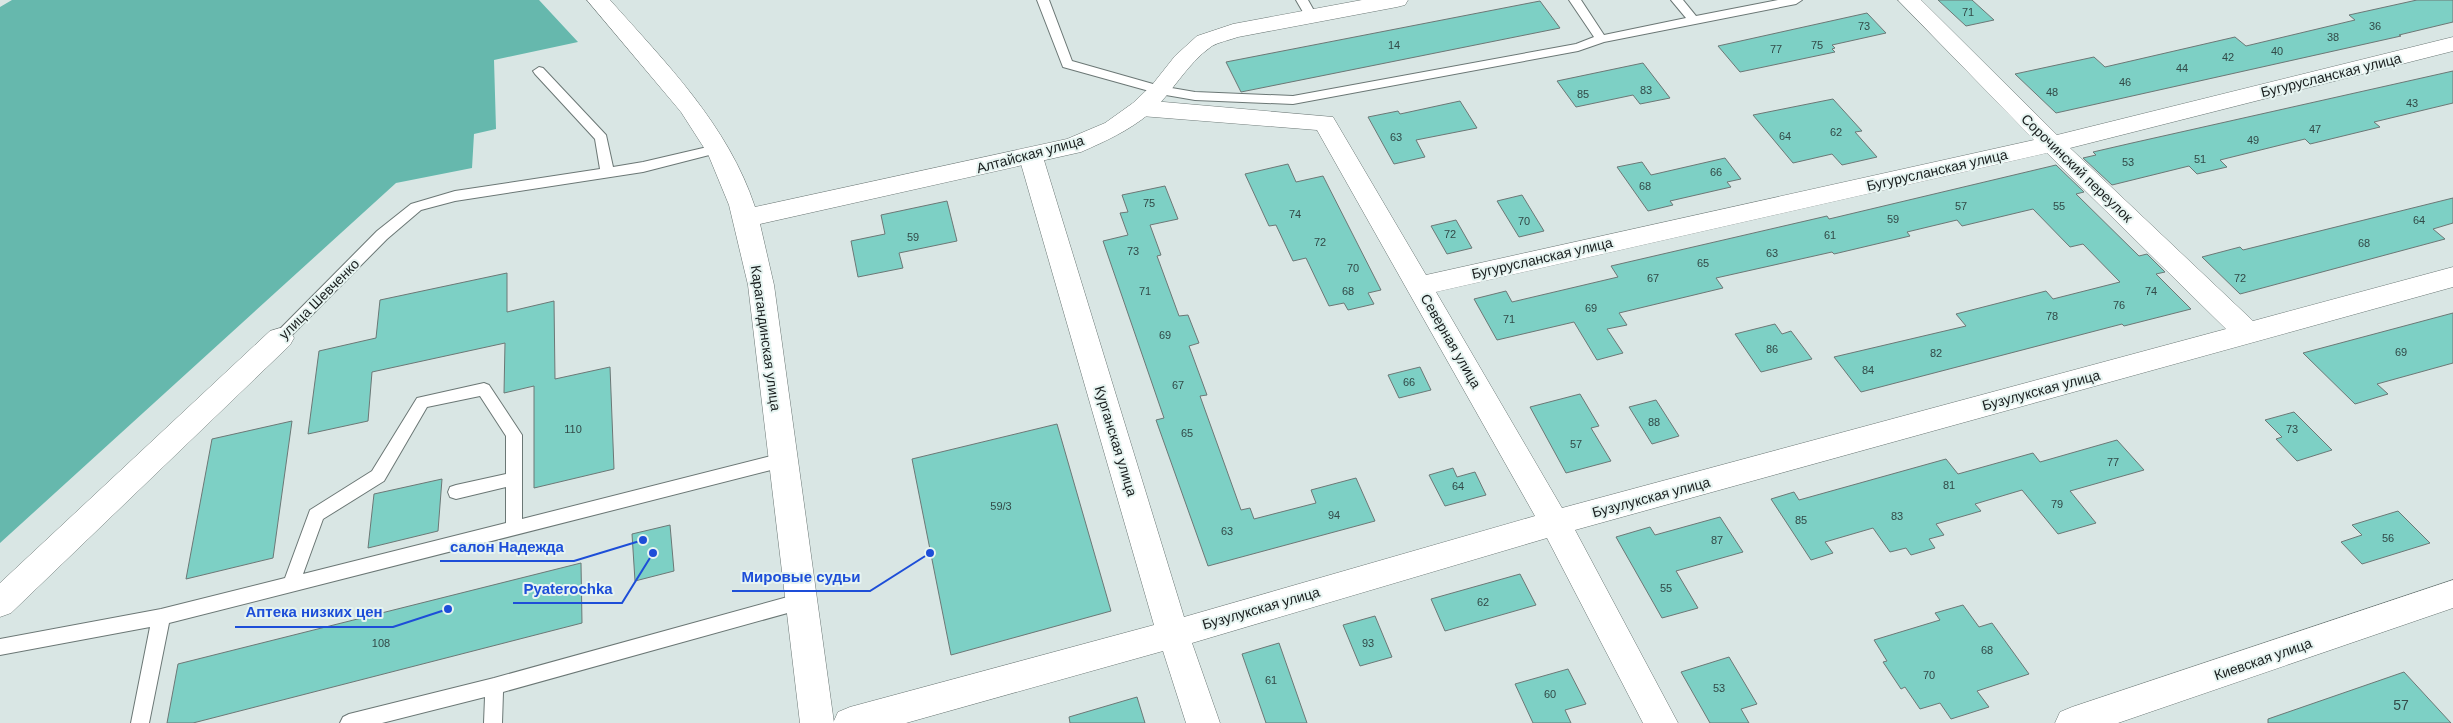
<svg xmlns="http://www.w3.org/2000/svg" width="2453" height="723" viewBox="0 0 2453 723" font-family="Arial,sans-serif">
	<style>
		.forest { fill: #66b8ad }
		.building { fill: #7dd0c5; stroke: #6c7876 }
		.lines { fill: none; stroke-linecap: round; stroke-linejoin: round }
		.lane-casing { stroke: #6b7775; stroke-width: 2 }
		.street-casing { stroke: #6b7775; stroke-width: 1 }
		.secondary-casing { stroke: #6b7775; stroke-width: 1 }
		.lane { fill: #fff; fill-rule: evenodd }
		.street { fill: #fff; fill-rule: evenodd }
		.secondary { fill: #fff; fill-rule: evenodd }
		.labels { text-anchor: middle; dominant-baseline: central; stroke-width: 4; stroke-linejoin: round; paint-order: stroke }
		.number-label { font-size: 11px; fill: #324a48 }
		.street-label { font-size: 14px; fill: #191e1e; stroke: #e6f4f1 }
		.near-number-label { font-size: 14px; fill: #324a48 }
		.leader { fill: none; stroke: #1d4ed8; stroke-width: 2 }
		.callout-dot { fill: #1d4ed8; stroke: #e6f4f1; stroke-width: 2 }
		.callout-label { font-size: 15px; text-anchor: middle; font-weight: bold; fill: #1d4ed8; stroke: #e6f4f1; stroke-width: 4; stroke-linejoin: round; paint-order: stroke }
	</style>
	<rect width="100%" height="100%" fill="#d9e6e4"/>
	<path class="forest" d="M12 0H539L578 42 494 60 496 129 474 134 472 168 396 183 0 543V7Z"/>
	<path class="building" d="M1938 0H1972L1994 20 1966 26Z
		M2417 0H2453V22L2399 35 2401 36 2056 113 2015 74 2094 57 2105 67 2235 37 2246 46 2355 20 2349 15Z
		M1540 1 1560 28 1241 92 1226 62Z
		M1867 13 1886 33 1832 45 1835 48 1832 49 1835 52 1740 72 1718 46Z
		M1643 63 1670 98 1640 104 1633 95 1576 107 1557 81Z
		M2453 71V103L2374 122 2380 127 2310 144 2305 139 2220 160 2227 167 2197 174 2189 166 2112 185 2083 158 2096 155 2093 152 2132 143Z
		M1833 99 1862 131 1855 132 1877 157 1842 165 1832 154 1793 163 1753 115Z
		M1460 101 1477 128 1416 140 1425 157 1394 164 1368 117 1398 111 1400 114Z
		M1725 158 1741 179 1727 182 1731 187 1670 201 1673 205 1648 211 1617 167 1642 162 1651 175Z
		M1288 164 1296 182 1323 176 1381 290 1368 293 1374 304 1348 310 1344 303 1329 306 1306 258 1293 261 1276 225 1269 226 1245 174Z
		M2056 165 2084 192 2076 194 2139 256 2147 254 2165 272 2156 274 2191 309 2124 326 2122 324 1861 392 1834 357 1966 326 1956 314 2046 291 2053 299 2120 282 2083 244 2070 247 2033 209 1962 226 1957 220 1907 232 1910 236 1834 254 1832 252 1716 278 1723 288 1619 313 1627 325 1607 329 1623 353 1597 360 1574 322 1497 340 1474 299 1506 291 1512 302 1618 277 1611 266 1827 216 1829 219Z
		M1165 186 1178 219 1150 225 1161 255 1157 256 1179 316 1188 315 1199 343 1189 346 1207 395 1200 396 1241 510 1250 508 1254 519 1316 503 1311 490 1356 478 1375 521 1208 566 1156 420 1164 418 1103 241 1128 235 1120 213 1128 212 1122 195Z
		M1522 195 1544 231 1519 237 1497 201Z
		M2453 198V223L2433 229 2445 239 2240 294 2202 257 2240 247 2243 250Z
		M947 201 957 241 899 253 903 268 858 277 851 241 885 234 881 215Z
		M1456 220 1472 248 1447 254 1431 226Z
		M507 273V312L554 301 555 379 610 367 614 469 534 488V386L504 393 505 343 372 372 368 421 308 434 319 351 376 338 380 300Z
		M2453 313V363L2377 384 2388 394 2355 404 2303 353Z
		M1775 324 1782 334 1791 331 1812 359 1761 372 1735 334Z
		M1420 367 1431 390 1399 398 1388 375Z
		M1580 394 1599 426 1591 428 1611 461 1566 473 1530 407Z
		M1656 400 1679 436 1652 444 1629 407Z
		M2294 412 2332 450 2297 461 2276 439 2282 437 2265 420Z
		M292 421 273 558 186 579 212 439Z
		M1057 424 1111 611 951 655 912 459Z
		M2117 440 2144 470 2070 491 2096 523 2058 534 2022 490 1975 504 1981 511 1936 524 1944 535 1929 539 1935 548 1911 555 1906 548 1890 552 1873 528 1825 542 1833 553 1811 560 1771 499 1794 492 1799 500 1946 459 1958 474 2033 453 2040 462Z
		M1453 468 1457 477 1475 472 1486 495 1445 506 1429 475Z
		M442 479 438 531 368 548 374 494Z
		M2398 511 2430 543 2362 564 2341 542 2362 535 2352 525Z
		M1720 517 1743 552 1676 571 1698 608 1662 618 1616 537 1650 527 1655 535Z
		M670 525 674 571 635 581 632 534Z
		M581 563 582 623 193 723H167L178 664Z
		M1520 574 1536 605 1445 631 1431 599Z
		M1963 605 1979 627 1992 623 2029 674 1977 691 1989 707 1951 719 1940 703 1920 709 1905 687 1901 689 1883 662 1887 661 1874 640 1940 620 1935 613Z
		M1375 616 1392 657 1360 666 1343 625Z
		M1279 643 1307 723H1266L1242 654Z
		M1729 657 1757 704 1741 709 1749 723H1710L1681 672Z
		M1568 669 1586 704 1565 710 1571 723H1533L1515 684Z
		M2404 672 2451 723H2268V719Z
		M1137 697 1145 723H1070L1069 717Z"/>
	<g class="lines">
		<defs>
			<path id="lane" d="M1037 0H1049L1072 61 1160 86 1195 92 1293 96 1576 44 1594 37 1569 0H1581L1604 35 1686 18 1671 0H1683L1696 16 1778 0H1802L1796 4 1604 42 1578 51 1293 104 1195 100 1160 94 1063 67Z
				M1296 0H1308L1317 16 1315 19H1307Z
				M539 67 543 68 606 135 613 167 643 162 716 145 723 149 721 152 643 172 455 201 421 210 387 239 285 342H275L273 338 275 334 377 231 411 204 455 191 600 169 595 139 535 74 533 71Z
				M484 383 489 385 522 435V519L783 453 789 455 791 460 789 465 783 467 169 623 149 723H131L150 627 0 655V639L161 609 285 578 310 510 372 471 417 398ZM480 396 506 436V474L456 485 450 487 448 492 450 497 456 499 506 487V523L303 574 323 519 384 481 427 407Z
				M802 593 808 596 811 601 808 606 802 609 503 692 502 723H484L485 697 382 723H340L343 717 349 714 494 678Z"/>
			<path id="street" d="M1898 0H1921L2057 135 2453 37V51L2070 148 2253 321 2453 267V287L1575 530 1678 723H1643L1547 538 1192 643 1220 723H1186L1163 651 906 723H833L838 712 850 707 1154 625 1019 157 1022 151 1031 149 1040 151 1043 157 1184 617 1535 516 1317 130 1141 116 1133 113 1129 108 1133 103 1141 100 1333 117 1426 275 2034 140ZM2047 153 2226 329 1562 508 1436 292Z
				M280 328 290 331 294 338 290 345 11 613 0 617V583L270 331Z
				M2453 580V608L2118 723H2055L2060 712 2072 707Z"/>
			<path id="secondary" d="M587 0H610C666 63 728 125 755 207L1067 139 1105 123 1133 103 1152 85 1175 56 1197 36 1233 24 1362 0H1408L1405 5 1397 7 1238 37C1230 40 1219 42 1212 46 1186 64 1172 94 1149 114 1128 131 1106 141 1081 152L760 224 774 285 834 723H800L748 285 729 205 708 154 681 112Z"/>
		</defs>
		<use href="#lane" class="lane-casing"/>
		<use href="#street" class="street-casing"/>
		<use href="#secondary" class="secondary-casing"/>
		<use href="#lane" class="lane"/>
		<use href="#street" class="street"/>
		<use href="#secondary" class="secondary"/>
	</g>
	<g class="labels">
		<g class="number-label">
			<text x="1968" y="12">71</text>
			<text x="1864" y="26">73</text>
			<text x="2375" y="26">36</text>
			<text x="2333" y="37">38</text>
			<text x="1394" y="45">14</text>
			<text x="1817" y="45">75</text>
			<text x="1776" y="49">77</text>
			<text x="2277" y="51">40</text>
			<text x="2228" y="57">42</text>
			<text x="2182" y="68">44</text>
			<text x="2125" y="82">46</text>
			<text x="1646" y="90">83</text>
			<text x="2052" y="92">48</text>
			<text x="1583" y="94">85</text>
			<text x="2412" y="103">43</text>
			<text x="2315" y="129">47</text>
			<text x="1836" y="132">62</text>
			<text x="1785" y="136">64</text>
			<text x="1396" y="137">63</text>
			<text x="2253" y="140">49</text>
			<text x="2200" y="159">51</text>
			<text x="2128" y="162">53</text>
			<text x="1716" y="172">66</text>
			<text x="1645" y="186">68</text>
			<text x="1149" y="203">75</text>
			<text x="1961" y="206">57</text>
			<text x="2059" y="206">55</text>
			<text x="1295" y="214">74</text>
			<text x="1893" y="219">59</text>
			<text x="2419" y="220">64</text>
			<text x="1524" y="221">70</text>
			<text x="1450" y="234">72</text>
			<text x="1830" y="235">61</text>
			<text x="913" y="237">59</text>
			<text x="1320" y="242">72</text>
			<text x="2364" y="243">68</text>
			<text x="1133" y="251">73</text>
			<text x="1772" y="253">63</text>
			<text x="1703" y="263">65</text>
			<text x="1353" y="268">70</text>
			<text x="1653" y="278">67</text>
			<text x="2240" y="278">72</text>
			<text x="1145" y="291">71</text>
			<text x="1348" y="291">68</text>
			<text x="2151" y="291">74</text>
			<text x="2119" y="305">76</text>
			<text x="1591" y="308">69</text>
			<text x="2052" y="316">78</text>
			<text x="1509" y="319">71</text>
			<text x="1165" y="335">69</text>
			<text x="1772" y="349">86</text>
			<text x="2401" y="352">69</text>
			<text x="1936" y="353">82</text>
			<text x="1868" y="370">84</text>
			<text x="1409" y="382">66</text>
			<text x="1178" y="385">67</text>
			<text x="1654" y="422">88</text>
			<text x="573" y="429">110</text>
			<text x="2292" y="429">73</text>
			<text x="1187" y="433">65</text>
			<text x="1576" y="444">57</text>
			<text x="2113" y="462">77</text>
			<text x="1949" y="485">81</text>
			<text x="1458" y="486">64</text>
			<text x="2057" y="504">79</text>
			<text x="1001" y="506">59/3</text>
			<text x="1334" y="515">94</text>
			<text x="1897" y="516">83</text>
			<text x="1801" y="520">85</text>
			<text x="1227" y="531">63</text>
			<text x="2388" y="538">56</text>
			<text x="1717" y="540">87</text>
			<text x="1666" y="588">55</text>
			<text x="1483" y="602">62</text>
			<text x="381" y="643">108</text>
			<text x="1368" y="643">93</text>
			<text x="1987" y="650">68</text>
			<text x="1929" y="675">70</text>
			<text x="1271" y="680">61</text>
			<text x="1719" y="688">53</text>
			<text x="1550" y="694">60</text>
		</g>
		<g class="street-label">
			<text transform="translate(2331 75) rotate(-14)">Бугурусланская улица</text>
			<text transform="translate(1030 154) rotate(-15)">Алтайская улица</text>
			<text transform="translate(2077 168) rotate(44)">Сорочинский переулок</text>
			<text transform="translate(1937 170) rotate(-13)">Бугурусланская улица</text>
			<text transform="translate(1542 258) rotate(-13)">Бугурусланская улица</text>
			<text transform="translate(319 299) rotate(-45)">улица Шевченко</text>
			<text transform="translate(766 338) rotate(82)">Карагандинская улица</text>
			<text transform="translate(1451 341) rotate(60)">Северная улица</text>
			<text transform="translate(2041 390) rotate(-15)">Бузулукская улица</text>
			<text transform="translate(1116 441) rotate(73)">Курганская улица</text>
			<text transform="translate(1651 497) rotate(-15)">Бузулукская улица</text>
			<text transform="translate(1261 608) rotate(-16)">Бузулукская улица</text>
			<text transform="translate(2263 659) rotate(-19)">Киевская улица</text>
		</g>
		<g class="near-number-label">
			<text x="2401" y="705">57</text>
		</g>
	</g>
	<path class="leader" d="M643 540L574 561H440M930 553L870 591H732M653 553L622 603H513M448 609L393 627H235"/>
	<g class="callout-dot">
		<circle cx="643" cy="540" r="5"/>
		<circle cx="930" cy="553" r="5"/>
		<circle cx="653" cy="553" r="5"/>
		<circle cx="448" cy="609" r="5"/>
	</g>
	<g class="callout-label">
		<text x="507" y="552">салон Надежда</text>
		<text x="801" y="582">Мировые судьи</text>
		<text x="568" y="594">Pyaterochka</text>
		<text x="314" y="617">Аптека низких цен</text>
	</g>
</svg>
